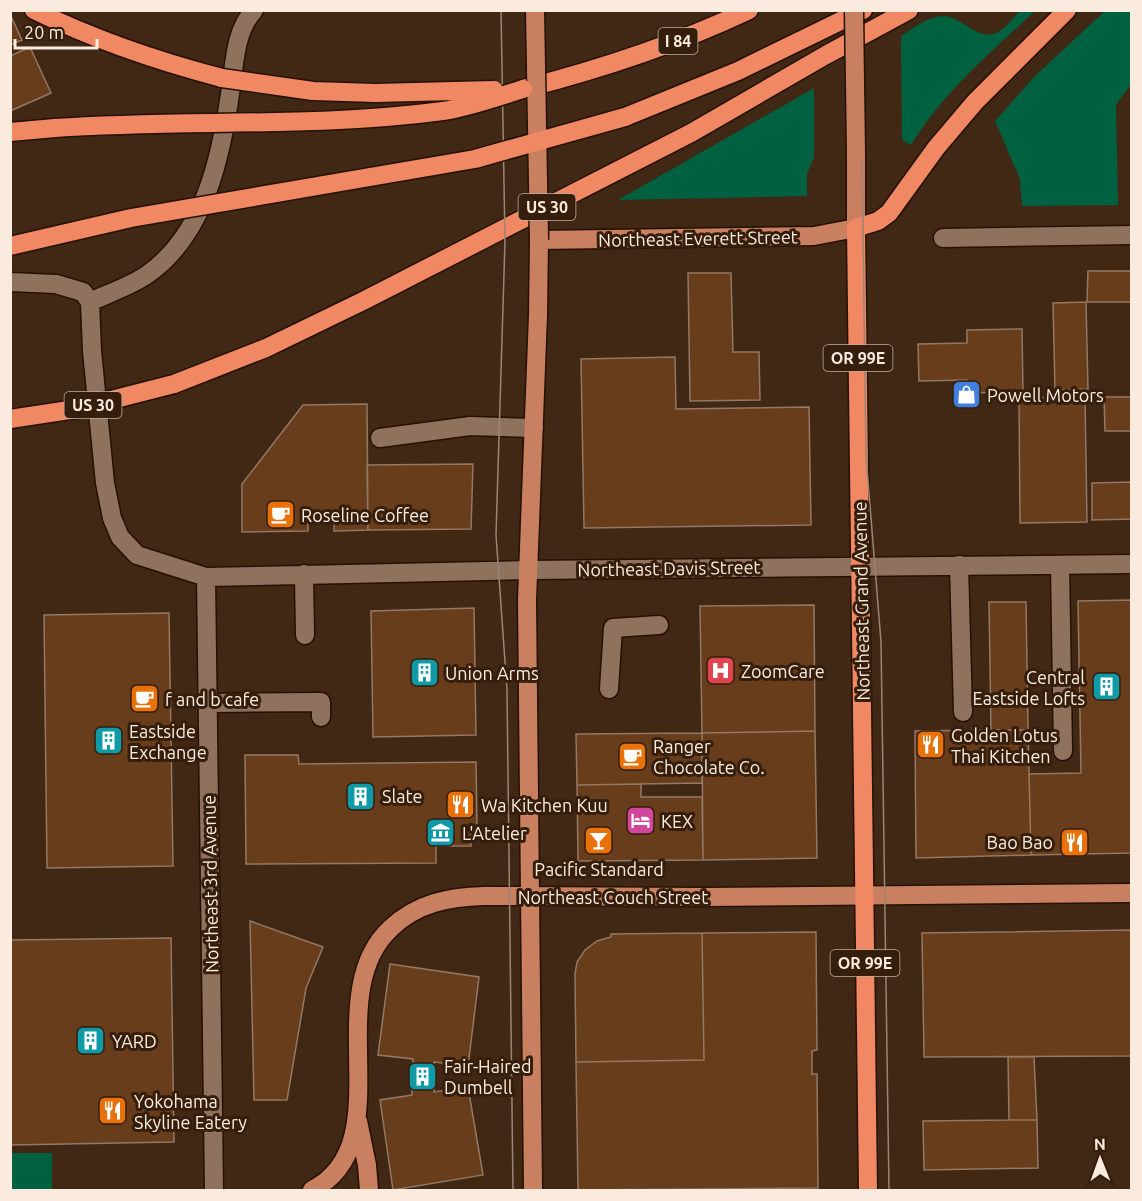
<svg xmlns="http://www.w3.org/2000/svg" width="1142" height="1201" viewBox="0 0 1142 1201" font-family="Ubuntu,sans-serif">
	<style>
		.green { fill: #006141 }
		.building { fill: #673d1b; stroke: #947863; stroke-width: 1.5 }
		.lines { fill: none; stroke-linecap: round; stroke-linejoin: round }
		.minor-casing { stroke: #261001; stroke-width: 21 }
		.major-casing { stroke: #261001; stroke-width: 21 }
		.highway-casing { stroke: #261001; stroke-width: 21 }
		.minor { stroke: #8e725e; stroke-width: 18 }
		.major { stroke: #c98061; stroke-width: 18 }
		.highway { stroke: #f08963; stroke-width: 18 }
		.tram { stroke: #998576; stroke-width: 1.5 }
		.major-bridge-casing { stroke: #261001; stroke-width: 21; stroke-linecap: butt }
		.highway-bridge-casing { stroke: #261001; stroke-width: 21; stroke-linecap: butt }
		.major-bridge { stroke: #c98061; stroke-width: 18 }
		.highway-bridge { stroke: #f08963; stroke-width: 18 }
		.labels { text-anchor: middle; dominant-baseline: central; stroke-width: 6; stroke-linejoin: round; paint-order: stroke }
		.shield { fill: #351e0b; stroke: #c0ae9f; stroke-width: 1.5 }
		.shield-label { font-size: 16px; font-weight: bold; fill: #fbebdf }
		.street-label { font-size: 18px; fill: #fbebdf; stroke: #351e0b }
		.poi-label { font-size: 18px; fill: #fbebdf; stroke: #351e0b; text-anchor: start }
	</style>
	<rect width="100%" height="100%" fill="#402815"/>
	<path class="green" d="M1021 10 1035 11C991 52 942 93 911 145L902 140 901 36C914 28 928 16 944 16 962 17 978 41 996 33 1005 29 1014 17 1021 10Z
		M1106 10 1131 11V84L1116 105 1118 205 1022 206 1020 179 995 121 1035 76Z
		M814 88V157L807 174V196L618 200Z
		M11 1153H52V1190H11Z"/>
	<path class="building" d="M10 14 22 40 10 45Z
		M30 47 51 93 10 111V56Z
		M1088 271H1132V302H1087Z
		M688 273H731L733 352H759L760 400 690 401Z
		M1086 302 1088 389 1055 390 1053 303Z
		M1022 329 1023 392 967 393V380L919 381 918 344 967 343V330Z
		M675 357 676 409 809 407 811 525 584 528 581 359Z
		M1085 397 1087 522 1020 523 1019 398Z
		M1104 397H1132V431H1105Z
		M367 404 368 530 334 531V514L308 515V531L242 532V484L303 405Z
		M473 464 471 529 368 530 367 465Z
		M1132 482V519L1092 520V483Z
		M1132 600V853L1031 855 1029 774 1081 773 1078 601Z
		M989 602H1026L1028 730H991Z
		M814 605 815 731 702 733 700 606Z
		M474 608 476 735 373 737 371 611Z
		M169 613 173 866 47 868 44 615Z
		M991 730H1028L1031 855 916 858 915 731Z
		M815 731 817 858 703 860 702 733Z
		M702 733V783L577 785 576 734Z
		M245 755H298L299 764 476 762 477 828 471 829V846H436V863L246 864Z
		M641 784V797H702L703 860 578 861 577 785Z
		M250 921 323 947 306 988 287 1100H254Z
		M1132 930V1056L924 1057 922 933Z
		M816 932 817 1050 812 1051V1074H817L818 1188 578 1190 576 1062 704 1060 702 933Z
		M702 933 704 1060 576 1062 575 974 577 962 585 950 597 941 611 937V934Z
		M171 938 174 1142 10 1145V940Z
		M390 964 479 977 468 1066 434 1062V1092L468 1087 483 1175 393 1190 380 1100 412 1095 413 1059 378 1055Z
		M1008 1057H1034L1037 1120H1009Z
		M1009 1120H1037L1038 1168 924 1170 923 1121Z"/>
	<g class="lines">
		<defs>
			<path id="minor" d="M943 238 1132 235
				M10 282 56 284 83 292 90 302 92 351 105 483 112 518 120 537 137 555 206 577 528 570 1132 564
				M90 302C109 293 131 286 148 274 206 233 222 153 231 87 235 60 235 32 254 10
				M380 438 470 426 534 428
				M959 565 963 712
				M1060 565 1063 751
				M304 574 305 635
				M206 577 214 1190
				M609 689 613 628 659 625
				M208 703 321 702V717"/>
			<path id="major" d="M358 1121 367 1165 369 1190
				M312 1190C403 1144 318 995 391 928 417 903 449 897 484 896L705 897 1132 893
				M533 1190 527 600 538 315 539 240 814 236 856 228V154"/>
			<path id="highway" d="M34 10C95 40 157 61 222 78
				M523 89C601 69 675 45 749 10
				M625 117 738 71 863 10
				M10 132 55 128
				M174 384 266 348 363 301 691 133 826 55 909 10
				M868 1190 856 228 878 221 889 213 936 148 975 102 1067 10"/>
		</defs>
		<use href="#minor" class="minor-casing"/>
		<use href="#major" class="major-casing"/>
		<use href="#highway" class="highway-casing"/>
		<use href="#minor" class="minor"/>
		<use href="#major" class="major"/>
		<use href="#highway" class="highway"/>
		<path class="tram" d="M501 10 505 241 496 535 507 690 513 1190
			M860 10 866 456 881 642 889 1190"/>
		<defs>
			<path id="major-bridge" d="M535 10 539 240
				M854 10 856 154"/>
			<path id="highway-bridge" d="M222 78 313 91 375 93 494 90
				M55 128C184 119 315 128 443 111 470 107 497 97 523 89
				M10 246 131 218 475 159 625 117
				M10 419 76 409 174 384"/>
		</defs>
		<use href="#major-bridge" class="major-bridge-casing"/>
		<use href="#highway-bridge" class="highway-bridge-casing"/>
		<use href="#major-bridge" class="major-bridge"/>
		<use href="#highway-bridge" class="highway-bridge"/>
	</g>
	<defs>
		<symbol id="shop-square" viewBox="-11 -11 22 22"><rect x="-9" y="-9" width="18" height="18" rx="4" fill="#3f7fe0" stroke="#351e0b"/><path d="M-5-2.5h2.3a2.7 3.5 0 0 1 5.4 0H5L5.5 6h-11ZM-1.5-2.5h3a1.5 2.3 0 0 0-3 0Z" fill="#fff"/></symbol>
		<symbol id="cafe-square" viewBox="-11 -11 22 22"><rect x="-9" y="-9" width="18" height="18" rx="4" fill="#e8710a" stroke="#351e0b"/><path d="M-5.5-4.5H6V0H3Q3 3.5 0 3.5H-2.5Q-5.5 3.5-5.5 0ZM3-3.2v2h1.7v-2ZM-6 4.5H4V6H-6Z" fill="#fff"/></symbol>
		<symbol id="hospital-square" viewBox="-11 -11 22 22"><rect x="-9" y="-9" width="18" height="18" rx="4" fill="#e0444e" stroke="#351e0b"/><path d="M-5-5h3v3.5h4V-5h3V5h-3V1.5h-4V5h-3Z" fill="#fff"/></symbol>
		<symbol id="building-square" viewBox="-11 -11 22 22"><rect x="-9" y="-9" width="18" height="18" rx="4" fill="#0f9aa8" stroke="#351e0b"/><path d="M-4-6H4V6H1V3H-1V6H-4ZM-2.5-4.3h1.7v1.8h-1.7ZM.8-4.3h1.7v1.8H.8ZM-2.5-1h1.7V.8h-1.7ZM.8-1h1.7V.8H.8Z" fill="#fff"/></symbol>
		<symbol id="restaurant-square" viewBox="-11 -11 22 22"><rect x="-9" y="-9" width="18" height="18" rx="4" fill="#e8710a" stroke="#351e0b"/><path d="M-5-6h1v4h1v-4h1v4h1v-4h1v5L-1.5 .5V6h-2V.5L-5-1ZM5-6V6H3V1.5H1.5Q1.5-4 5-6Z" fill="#fff"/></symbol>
		<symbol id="hotel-square" viewBox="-11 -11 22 22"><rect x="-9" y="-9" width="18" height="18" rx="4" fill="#d1479c" stroke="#351e0b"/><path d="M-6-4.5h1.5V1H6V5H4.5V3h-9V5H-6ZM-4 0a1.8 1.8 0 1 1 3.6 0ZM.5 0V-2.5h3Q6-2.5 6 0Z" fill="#fff"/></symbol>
		<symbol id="museum-square" viewBox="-11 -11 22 22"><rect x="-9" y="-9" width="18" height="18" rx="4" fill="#0f9aa8" stroke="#351e0b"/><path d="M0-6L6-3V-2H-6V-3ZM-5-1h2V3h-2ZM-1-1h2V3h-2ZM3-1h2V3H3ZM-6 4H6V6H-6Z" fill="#fff"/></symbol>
		<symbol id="bar-square" viewBox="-11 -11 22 22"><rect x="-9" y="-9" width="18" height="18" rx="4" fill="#e8710a" stroke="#351e0b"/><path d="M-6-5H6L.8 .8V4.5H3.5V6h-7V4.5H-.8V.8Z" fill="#fff"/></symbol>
	</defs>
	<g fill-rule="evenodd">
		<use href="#shop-square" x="950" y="378" width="33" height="33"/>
		<use href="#cafe-square" x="264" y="498" width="33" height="33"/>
		<use href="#hospital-square" x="704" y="654" width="33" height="33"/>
		<use href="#building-square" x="408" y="656" width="33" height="33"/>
		<use href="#building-square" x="1090" y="670" width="33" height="33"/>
		<use href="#cafe-square" x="128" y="682" width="33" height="33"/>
		<use href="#building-square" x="92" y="724" width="33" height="33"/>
		<use href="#restaurant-square" x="914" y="728" width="33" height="33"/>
		<use href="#cafe-square" x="616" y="740" width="33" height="33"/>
		<use href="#building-square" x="344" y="780" width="33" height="33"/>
		<use href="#restaurant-square" x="444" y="788" width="33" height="33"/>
		<use href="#hotel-square" x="624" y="804" width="33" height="33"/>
		<use href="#museum-square" x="424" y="816" width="33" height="33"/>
		<use href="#bar-square" x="582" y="824" width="33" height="33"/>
		<use href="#restaurant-square" x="1058" y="826" width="33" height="33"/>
		<use href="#building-square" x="74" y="1024" width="33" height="33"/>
		<use href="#building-square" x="406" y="1060" width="33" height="33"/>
		<use href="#restaurant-square" x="96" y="1094" width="33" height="33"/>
	</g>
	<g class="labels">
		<g class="shield">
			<rect x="658.5" y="28" width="39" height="26" rx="4.5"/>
			<rect x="518.5" y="194" width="57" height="26" rx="4.5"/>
			<rect x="823.5" y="345" width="69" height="26" rx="4.5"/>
			<rect x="64.5" y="392" width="57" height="26" rx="4.5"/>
			<rect x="830.5" y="950" width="69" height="26" rx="4.5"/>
		</g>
		<g class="shield-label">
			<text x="678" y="41">I 84</text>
			<text x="547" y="207">US 30</text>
			<text x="858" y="358">OR 99E</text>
			<text x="93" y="405">US 30</text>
			<text x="865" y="963">OR 99E</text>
		</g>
		<g class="street-label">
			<text transform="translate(698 238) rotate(-1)">Northeast Everett Street</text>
			<text transform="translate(669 568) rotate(-1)">Northeast Davis Street</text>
			<text transform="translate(861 601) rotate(-91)">Northeast Grand Avenue</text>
			<text transform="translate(210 884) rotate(-91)">Northeast 3rd Avenue</text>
			<text x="613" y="897">Northeast Couch Street</text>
		</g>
		<g class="poi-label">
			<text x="987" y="395">Powell Motors</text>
			<text x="301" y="515">Roseline Coffee</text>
			<text x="741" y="671">ZoomCare</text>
			<text x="445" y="673">Union Arms</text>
			<text x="1085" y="677" text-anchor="end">Central<tspan x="1085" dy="21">Eastside Lofts</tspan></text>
			<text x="165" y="699">f and b cafe</text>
			<text x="129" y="731">Eastside<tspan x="129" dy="21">Exchange</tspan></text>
			<text x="951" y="735">Golden Lotus<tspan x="951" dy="21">Thai Kitchen</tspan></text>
			<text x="653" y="746">Ranger<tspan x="653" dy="21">Chocolate Co.</tspan></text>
			<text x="382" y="796">Slate</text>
			<text x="481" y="805">Wa Kitchen Kuu</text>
			<text x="661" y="821">KEX</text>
			<text x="462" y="833">L'Atelier</text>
			<text x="1053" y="842" text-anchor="end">Bao Bao</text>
			<text x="599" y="869" text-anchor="middle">Pacific Standard</text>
			<text x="112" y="1041">YARD</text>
			<text x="444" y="1066">Fair-Haired<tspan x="444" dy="21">Dumbell</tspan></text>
			<text x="134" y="1101">Yokohama<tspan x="134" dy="21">Skyline Eatery</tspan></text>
		</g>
	</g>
	<rect width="1142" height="1201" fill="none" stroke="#fbebdf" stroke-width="24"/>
	<g transform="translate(1100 1159) rotate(359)" stroke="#351e0b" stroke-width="4.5" paint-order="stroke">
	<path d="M0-4.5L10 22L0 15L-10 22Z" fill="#fbebdf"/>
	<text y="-9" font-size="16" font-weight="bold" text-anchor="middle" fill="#fbebdf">N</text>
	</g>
	<path d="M15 39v9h82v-9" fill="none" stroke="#fbebdf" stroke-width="3"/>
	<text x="24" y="39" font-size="18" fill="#fbebdf" stroke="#351e0b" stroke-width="4.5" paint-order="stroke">20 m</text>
</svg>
